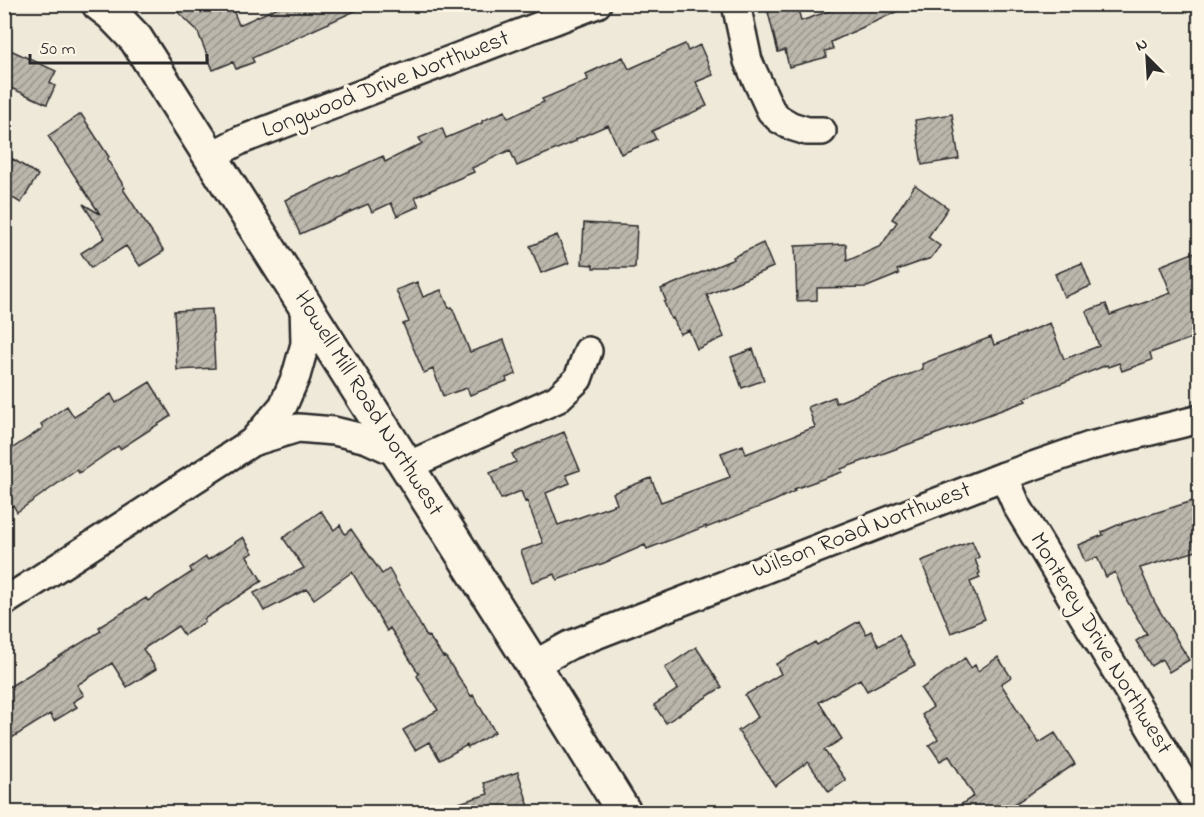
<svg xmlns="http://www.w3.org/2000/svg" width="1204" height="817" viewBox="0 0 1204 817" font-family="'Indie Flower',sans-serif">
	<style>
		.building { fill: url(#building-hatch); stroke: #2b2b2b; stroke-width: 1.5 }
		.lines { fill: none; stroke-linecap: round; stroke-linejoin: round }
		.minor-casing { stroke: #2b2b2b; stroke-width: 32 }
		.secondary-casing { stroke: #2b2b2b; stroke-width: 38 }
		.minor { stroke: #fcf5e5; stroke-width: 27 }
		.secondary { stroke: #fcf5e5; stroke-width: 33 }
		.labels { text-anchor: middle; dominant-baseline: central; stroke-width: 6; stroke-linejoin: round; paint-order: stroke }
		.street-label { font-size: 24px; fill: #2b2b2b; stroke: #fcf5e5 }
	</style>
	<defs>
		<pattern id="building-hatch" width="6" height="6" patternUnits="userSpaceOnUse" patternTransform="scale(1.5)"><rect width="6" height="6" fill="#bcb7ac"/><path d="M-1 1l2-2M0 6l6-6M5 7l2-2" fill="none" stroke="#99958c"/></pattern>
	</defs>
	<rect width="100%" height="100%" fill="#efe9da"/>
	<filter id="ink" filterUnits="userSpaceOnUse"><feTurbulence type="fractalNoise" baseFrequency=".0167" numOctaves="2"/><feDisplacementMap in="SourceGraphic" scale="12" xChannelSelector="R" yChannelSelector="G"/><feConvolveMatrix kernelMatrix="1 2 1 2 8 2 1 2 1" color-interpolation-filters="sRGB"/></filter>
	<g filter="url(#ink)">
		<path class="building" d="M169 4H208L216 12 231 5 239 25 285 4H370L252 58 254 62 236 69 233 62 213 70 197 30Z
			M766 4H797L801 21 849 4H913L831 42 833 49 825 51 827 57 789 67 785 50 778 52Z
			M685 44 688 51 700 45 713 75 696 82 707 106 652 131 656 139 621 154 608 125 576 139V141L517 166 510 150 472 168 474 172 415 197 419 206 397 216 391 203 372 212 368 204 300 234 285 200 383 156 385 162 419 145 422 143 419 138 442 128 446 138 482 123V121L505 111 508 118 544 102 542 99 588 80 586 74 623 57 629 69Z
			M4 47 56 71 50 83 55 86 47 104 4 85Z
			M81 114 109 157 107 159 125 188 123 189 164 251 140 266 126 246 91 268 81 253 105 238 83 204 100 214 48 136Z
			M952 114 959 159 922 165 915 120Z
			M13 159 38 175 21 203 4 193V172Z
			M915 185 948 208 928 237 940 246 931 258 897 270 899 274 867 287 817 288V300L797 301 795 246 846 244 847 261 881 246 897 222 892 219Z
			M584 223 637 226 635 268H593V265L582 264Z
			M557 235 569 263 541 273 530 246Z
			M763 243 773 267 707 295 724 337 697 349 689 330 680 334 673 318 671 319 664 302 666 301 661 289 734 259 733 257Z
			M1200 250V335L1150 353 1152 360 1122 371 1119 363 1108 367 1107 365 1024 398 1026 401 841 469 842 472 794 489 795 491 774 501 706 528V526L647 549 645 545 604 563 557 580 555 574 532 582 521 551 543 543 527 501 525 502 521 491 501 499 490 473 516 462 512 454 564 432 580 470 566 475 570 483 546 493 558 525 617 504 613 493 651 478 661 502 730 477 721 453 743 445 746 454 815 427 808 407 834 397 836 403 923 369 922 364 991 337 994 345 1050 323 1064 359 1099 346 1086 311 1106 304 1110 315 1171 293 1160 266Z
			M1082 263 1091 286 1064 297 1055 274Z
			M417 282 423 297 441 290 449 308 452 307 470 352 504 340 516 374 506 378 507 381 470 395 467 388 443 396 433 369 424 373 403 324 409 322 396 290Z
			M212 309 215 368 177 370 174 311Z
			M753 349 764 380 742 388 731 357Z
			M150 382 171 416 120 449 118 446 79 473 77 470 17 512 13 505 4 510V454L43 428 41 424 67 406 74 417 111 394 116 403Z
			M1196 500 1200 511V550L1140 568 1155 603 1189 660 1169 672 1162 659 1151 666 1136 641 1147 634 1127 601 1115 572 1106 577 1097 557 1085 562 1078 545 1103 535 1102 532 1120 524Z
			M321 511 334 530 340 525 345 534 351 529 382 574 389 569 427 637 429 636 443 657 445 656 471 696 473 695 495 732 468 748 467 745 440 760 429 742 415 750 403 730 438 710 417 676 419 674 390 628 387 631 352 572 314 599 307 589 264 611 254 593 304 568 283 538Z
			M243 537 253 553 247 556 262 581 204 619 205 622 184 635 178 626 143 649 156 669 127 687 112 663 77 685 84 695 73 702 77 707 54 721 50 714 4 743V690L101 631 99 627 146 598 148 601 192 572 190 568 206 557 208 560Z
			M972 541 979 557 975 559 980 573 978 574 980 578 970 582 985 619 951 633 921 561Z
			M859 621 866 634 871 631 879 646 899 635 915 665 867 691 860 679 819 702 842 739 824 750 846 780 829 792 808 762 775 786 738 731 758 717 745 695 781 674 776 664 815 642 817 645Z
			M696 647 722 687 666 723 654 705 678 689 665 668Z
			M998 657 1011 677 1001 684 1039 743 1055 733 1075 764 1001 813H948L974 796 949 756 940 761 929 745 938 739 922 715 933 707 921 689 965 658 971 668 975 665 978 671Z
			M518 772 531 813H444L443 808 488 794 484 783Z"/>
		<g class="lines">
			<defs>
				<path id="minor" d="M736 4 748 61 771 111 779 119 791 126 807 131H822
					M211 156 241 140 597 4
					M252 442 298 428 334 431 367 439 400 454
					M407 466 557 399 578 379 588 351
					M1004 476 1017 506 1200 810
					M4 602 252 442 283 406 296 376 305 344 304 303
					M533 665 570 645 1004 476 1090 446 1200 419"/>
				<path id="secondary" d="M99 4 112 14 136 39 533 665 624 812"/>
			</defs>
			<use href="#minor" class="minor-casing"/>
			<use href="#secondary" class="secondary-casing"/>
			<use href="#minor" class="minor"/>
			<use href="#secondary" class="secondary"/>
		</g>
	</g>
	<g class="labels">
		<g class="street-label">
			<text transform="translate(386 85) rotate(-21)">Longwood Drive Northwest</text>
			<text transform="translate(368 404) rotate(58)">Howell Mill Road Northwest</text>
			<text transform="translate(862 531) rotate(-21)">Wilson Road Northwest</text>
			<text transform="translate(1100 644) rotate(59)">Monterey Drive Northwest</text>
		</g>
	</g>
	<rect width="1204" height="817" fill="none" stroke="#fcf5e5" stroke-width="24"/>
	<rect x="12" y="12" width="1180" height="793" fill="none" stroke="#2b2b2b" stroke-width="2" filter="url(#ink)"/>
	<g transform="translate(1147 57) rotate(336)" stroke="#fcf5e5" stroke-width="4.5" paint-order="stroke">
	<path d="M0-4.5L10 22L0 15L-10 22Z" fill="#2b2b2b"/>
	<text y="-9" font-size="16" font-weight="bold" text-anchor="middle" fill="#2b2b2b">N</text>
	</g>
	<path d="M30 54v9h177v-9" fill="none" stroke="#2b2b2b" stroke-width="3"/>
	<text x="39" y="54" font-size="18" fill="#2b2b2b" stroke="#fcf5e5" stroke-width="4.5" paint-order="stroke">50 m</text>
</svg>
